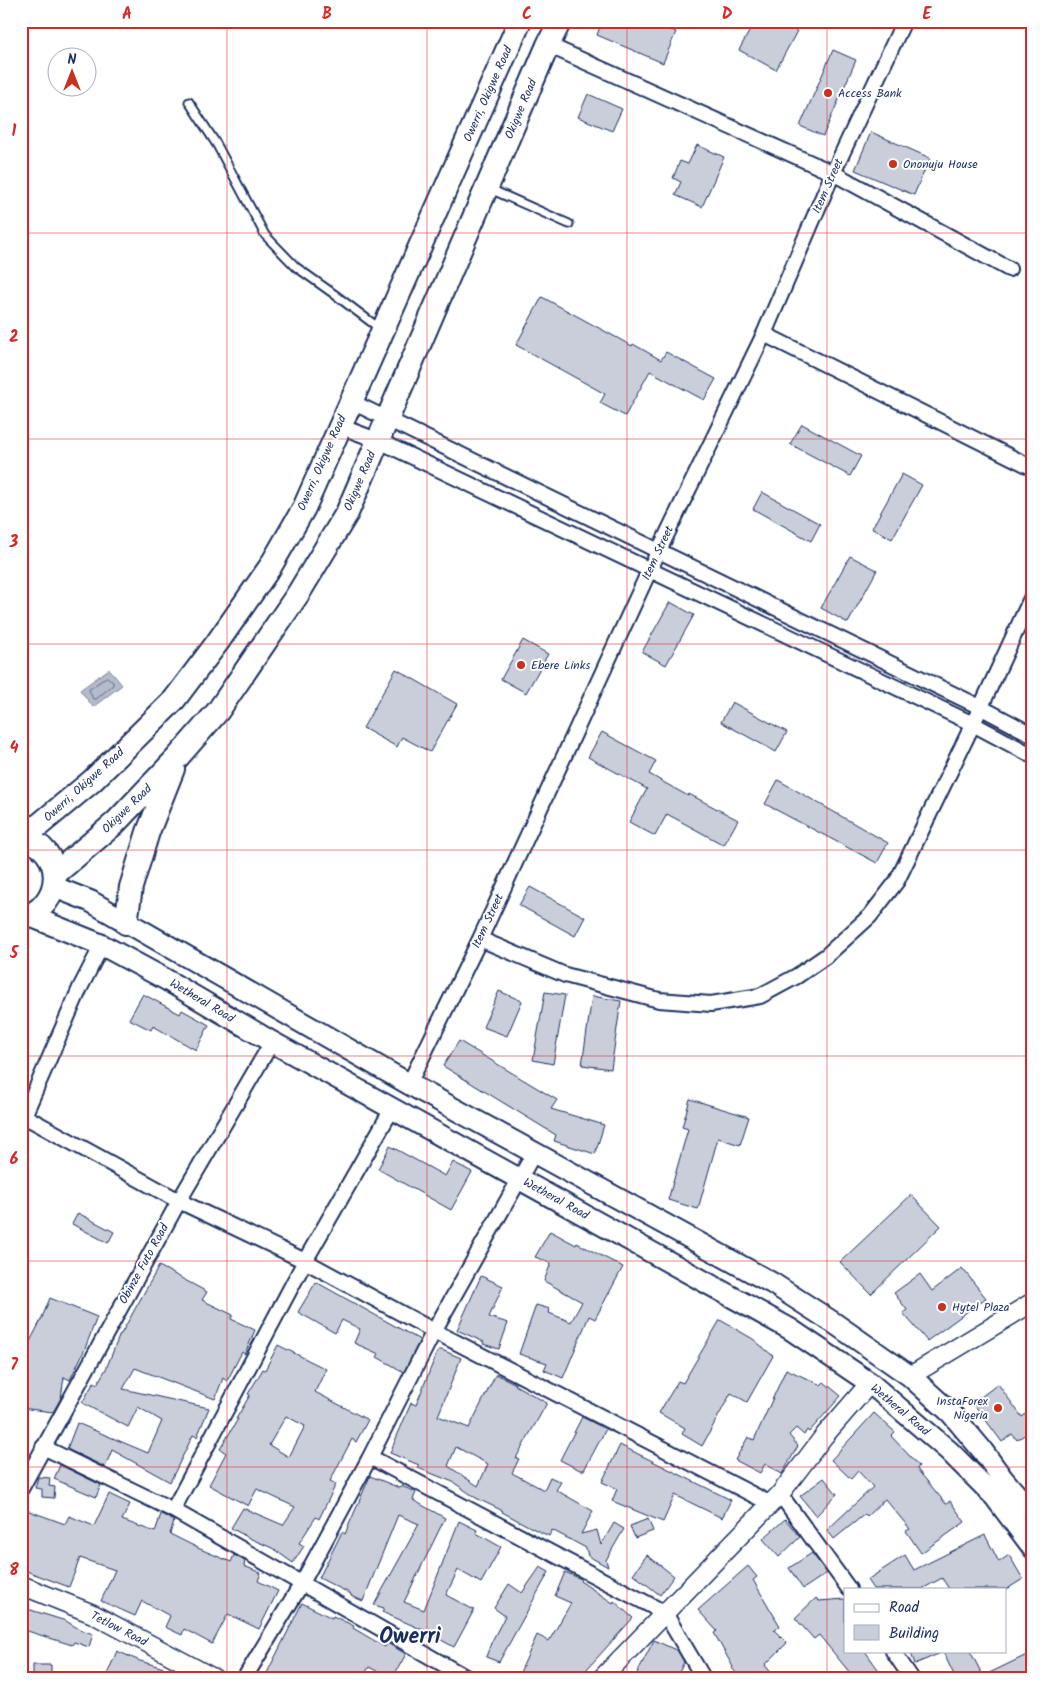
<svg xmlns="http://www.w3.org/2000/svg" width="1054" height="1700" viewBox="0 0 1054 1700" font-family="Kalam,sans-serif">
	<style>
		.water { fill: #b5bbca; stroke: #77839f }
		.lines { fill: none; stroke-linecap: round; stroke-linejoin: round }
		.shore { stroke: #596789; stroke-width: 1 }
		.building { fill: #caceda; stroke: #1b2f5e; fill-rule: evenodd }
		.service-casing { stroke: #1b2f5e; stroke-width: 11 }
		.minor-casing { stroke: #1b2f5e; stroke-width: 18 }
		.tertiary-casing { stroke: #1b2f5e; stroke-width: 21 }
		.secondary-casing { stroke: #1b2f5e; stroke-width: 24 }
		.primary-casing { stroke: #1b2f5e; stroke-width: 26 }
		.service { stroke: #fff; stroke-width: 7 }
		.minor { stroke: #fff; stroke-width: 14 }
		.tertiary { stroke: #fff; stroke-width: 18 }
		.secondary { stroke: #fff; stroke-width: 20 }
		.primary { stroke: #fff; stroke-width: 22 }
		.grid { fill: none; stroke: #d62828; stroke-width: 1; stroke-opacity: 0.55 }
		.poi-dot { fill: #c8321e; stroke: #fff; stroke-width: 2 }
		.labels { text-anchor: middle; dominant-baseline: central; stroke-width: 4; stroke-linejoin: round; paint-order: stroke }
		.poi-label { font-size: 12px; fill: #1b2f5e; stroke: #fff; text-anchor: start }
		.street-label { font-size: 12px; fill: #1b2f5e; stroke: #fff }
		.town-label { font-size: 22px; font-weight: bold; fill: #1b2f5e; stroke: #fff }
		.neatline { fill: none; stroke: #d62828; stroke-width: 2 }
		.grid-label { font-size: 16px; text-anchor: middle; font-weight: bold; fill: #d62828 }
	</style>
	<rect width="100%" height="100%" fill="#fff"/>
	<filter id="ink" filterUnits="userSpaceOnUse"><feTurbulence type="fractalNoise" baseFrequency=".02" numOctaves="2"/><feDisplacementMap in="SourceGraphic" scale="10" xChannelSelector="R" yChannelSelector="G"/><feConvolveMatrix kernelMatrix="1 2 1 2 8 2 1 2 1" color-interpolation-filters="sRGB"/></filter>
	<g filter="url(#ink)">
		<path class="water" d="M109 669 122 685 93 707 80 690Z"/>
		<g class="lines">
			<path class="shore" d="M107 677 113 682V685L96 699H93L89 690Z"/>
		</g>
		<path class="building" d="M602 21H650L676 32 663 63 597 35Z
			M755 21H779L797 31 776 70 739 50Z
			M833 50 856 60 823 136 800 126Z
			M588 94 622 109 612 131 578 117Z
			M871 132 930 158 914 195 855 170Z
			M697 145 724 157 702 207 675 195 681 182 673 178 680 161 688 164Z
			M542 297 632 346 633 344 661 360 666 352 716 379 704 400 650 371 625 416 600 403 605 394 516 345Z
			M802 424 861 456 850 476 790 444Z
			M902 474 922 485 892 539 872 528Z
			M762 492 820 524 811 541 753 509Z
			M850 556 877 570 848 623 821 608Z
			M670 602 694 615 666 665 642 652Z
			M523 640 548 654 526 693 501 679Z
			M396 669 457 704 430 752 402 737 397 747 363 728Z
			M732 702 787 732 776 752 721 722Z
			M602 732 656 761 649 774 688 796 689 794 738 820 724 845 667 814 655 836 629 822 647 789 588 757Z
			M778 780 888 843 877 863 765 804Z
			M530 887 585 917 575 936 519 905Z
			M499 991 522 1001 507 1036 483 1027Z
			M545 992 565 995 553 1064 533 1060Z
			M143 994 180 1014 182 1010 209 1025 196 1050 153 1026 151 1030 129 1019Z
			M592 996 621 1001 611 1069 582 1065Z
			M459 1041 557 1100 551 1109 604 1125 595 1154 554 1141 556 1135 443 1066Z
			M690 1099 749 1117 740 1145 718 1138 698 1209 668 1200 688 1129 682 1127Z
			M390 1146 445 1176 453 1162 472 1172 451 1210 378 1169Z
			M911 1195 941 1226 871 1294 840 1262Z
			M78 1213 114 1232 108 1243 72 1224Z
			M550 1231 576 1245 577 1243 623 1267 595 1319 589 1316 563 1378 544 1370 547 1363 519 1354 536 1305 550 1309 549 1313 571 1322 582 1302 544 1281 551 1263 535 1257Z
			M159 1266 207 1292 202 1300 233 1315 231 1319 255 1330 245 1354 242 1352 227 1381 223 1378 215 1399 135 1368 123 1389 209 1408 197 1437 193 1435 170 1482 112 1450 105 1467 67 1449 77 1423 148 1453 162 1421 138 1407 128 1427 82 1403 94 1382 97 1384 106 1369 120 1334H121Z
			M962 1268 986 1298 927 1341 903 1313 907 1310 894 1293 920 1274 932 1291Z
			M481 1276 503 1286 489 1317 508 1323 499 1349 483 1344 484 1342 457 1330Z
			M316 1282 420 1340 404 1372 377 1357 379 1354 354 1343 360 1329 342 1320 335 1333 298 1312Z
			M50 1298 97 1317 84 1351 70 1380 64 1377 61 1398 53 1412 21 1408V1378L28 1360 22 1357 41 1320Z
			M720 1320 753 1339 773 1356 747 1402 731 1393 702 1446 682 1434 685 1428 659 1413 678 1381 683 1383Z
			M278 1345 326 1369 315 1392 368 1420 356 1442 352 1439 330 1481 336 1484 319 1519 316 1517 299 1543 304 1546 293 1563 272 1548 249 1538 231 1528 243 1508 283 1525 295 1507 257 1489 248 1506 209 1485 226 1453 220 1449 238 1419H236L250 1395 248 1394 263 1369 265 1370ZM286 1416 305 1426 289 1457 269 1445Z
			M438 1350H442L461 1358 438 1416 469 1428 496 1374 516 1384 515 1385 547 1403 516 1458 519 1459 512 1473 544 1490 550 1477 561 1482 556 1490 593 1511 581 1534 597 1530 601 1545 614 1523 624 1529 606 1560 608 1567 588 1556 586 1548 552 1530 549 1536 532 1528 502 1512 503 1511 476 1498 453 1482 418 1468 419 1465 390 1453 411 1403 416 1405ZM456 1447 488 1464 478 1486 448 1466Z
			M786 1369 821 1385 824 1382 841 1396 809 1432 807 1430 804 1435 796 1428 789 1435 798 1446 782 1474 765 1464 760 1473 735 1460 748 1437 754 1440Z
			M998 1384 1022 1417 1033 1408V1429L1017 1440 1012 1434 1002 1442 973 1403Z
			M874 1413 895 1432 891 1436 919 1466 917 1469 946 1504 950 1501 965 1522 921 1553 906 1531 910 1529 885 1499 867 1516 865 1514 834 1539 827 1530 873 1487 858 1471 851 1479 831 1460Z
			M582 1417 606 1429 584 1470H580L560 1460Z
			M620 1445 731 1500 722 1518 675 1495 663 1522 612 1501 617 1489 602 1482Z
			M60 1465 101 1485 96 1497 54 1479Z
			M370 1476 400 1488 401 1486 416 1492 413 1500 445 1518 404 1602 424 1610 459 1521 477 1530 476 1533 501 1547 481 1583 458 1570 446 1595 474 1610 454 1647 423 1630 382 1612 384 1608 374 1605 419 1524 398 1515 363 1601 351 1596V1594L319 1578 342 1532 345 1534Z
			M38 1477 50 1478 49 1486 55 1487 54 1498 42 1497V1489L35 1488Z
			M824 1478 837 1494 816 1516 800 1496Z
			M109 1494 130 1504 122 1520 155 1532 161 1514 174 1521 170 1534 200 1549 231 1562 234 1555 245 1561 244 1566 261 1573 258 1581 278 1591 259 1629 228 1614 212 1644 184 1629 182 1635 165 1627 170 1616 142 1601 135 1616 101 1601 115 1570 80 1558 69 1587 21 1569V1508L65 1524 69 1516 94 1526Z
			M648 1519 653 1531 635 1538 630 1526Z
			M785 1519 800 1537 779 1557 763 1539Z
			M985 1535 999 1562 1009 1555 1023 1579 1007 1589H949L942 1578 922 1589H873L867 1580 905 1555 914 1570Z
			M812 1553 827 1573 803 1589 789 1568Z
			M647 1555 674 1576 660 1595 633 1574Z
			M748 1566 757 1577 753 1580 780 1626 774 1630 787 1643 765 1665 776 1679H741L732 1668 733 1667 714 1633 717 1631 698 1610Z
			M540 1567 549 1572 499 1662 486 1657 491 1643 505 1616 494 1608 509 1584 522 1593Z
			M565 1572 581 1579 580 1581 613 1603 614 1601 633 1618 578 1679H517L537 1635 549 1641 571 1603 555 1596Z
			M816 1598 819 1601 845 1599V1651H865L885 1679H855L819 1635 814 1639 795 1618Z
			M302 1603 332 1618 333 1616 354 1626 353 1628 385 1647 387 1643 406 1654 392 1679 369 1667 362 1679H264Z
			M21 1607 66 1621 79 1629 93 1634 89 1647 74 1642 72 1645 21 1629Z
			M654 1640 678 1651 684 1662 676 1679H634Z
			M117 1651 140 1661 164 1668 161 1679H105Z
			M910 1651H970L983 1676 1033 1652V1666L1028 1668 1033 1679H956L943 1652 915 1664Z
			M33 1665H51V1679H33Z"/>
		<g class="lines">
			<defs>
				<path id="service" d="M189 102 217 145 265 235 296 267 334 294 379 328
					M490 189 569 224"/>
				<path id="minor" d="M548 45 833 173 1009 269
					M764 334 1033 468
					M350 401 980 707 1033 735
					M339 426 377 440 973 724 1033 756
					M480 939 565 975 659 1000 711 1004 760 996 797 976 826 956 870 916 897 881 973 724 1033 594
					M409 1084 480 939 650 569 764 334 833 173 904 21
					M24 1116 179 1201 305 1261 434 1331 771 1504
					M21 1123 80 988 102 945
					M43 1447 173 1510 469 1679
					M370 1457 665 1613 704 1679
					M21 1489 179 1201 272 1042
					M780 1494 849 1589
					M173 1510 305 1261 392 1109
					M893 1651 912 1679
					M244 1679 302 1583 370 1457 434 1331 534 1153"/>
				<path id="tertiary" d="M910 1376 1033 1302
					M21 1585 93 1614 215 1679
					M601 1679 780 1494 824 1436 870 1383"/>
				<path id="secondary" d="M54 887 90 901 409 1084 772 1283 834 1323 910 1376 951 1413 982 1450 1003 1479 1033 1514
					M30 916 102 945 165 979 272 1042 790 1329 870 1383 949 1451 995 1497 1033 1548"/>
				<path id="primary" d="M21 833 39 825 92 781 174 700 217 643 270 567 304 508 520 21
					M21 837C67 849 65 905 21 919
					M55 874 115 823 177 758 218 711 298 594 347 513 548 45 560 21
					M126 923 131 887 148 832 173 769"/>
			</defs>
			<use href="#service" class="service-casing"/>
			<use href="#minor" class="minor-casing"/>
			<use href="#tertiary" class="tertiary-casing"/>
			<use href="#secondary" class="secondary-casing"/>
			<use href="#primary" class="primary-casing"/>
			<use href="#service" class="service"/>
			<use href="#minor" class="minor"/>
			<use href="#tertiary" class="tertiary"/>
			<use href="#secondary" class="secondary"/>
			<use href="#primary" class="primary"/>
		</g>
	</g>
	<path class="grid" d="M227 21V1679M427 21V1679M627 21V1679M827 21V1679M21 233H1033M21 439H1033M21 644H1033M21 850H1033M21 1056H1033M21 1261H1033M21 1467H1033"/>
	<g class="poi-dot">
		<circle cx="828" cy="93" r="5"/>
		<circle cx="893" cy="164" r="5"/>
		<circle cx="521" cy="665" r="5"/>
		<circle cx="942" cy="1307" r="5"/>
		<circle cx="998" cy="1408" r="5"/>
	</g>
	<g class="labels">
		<g class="poi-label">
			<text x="838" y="93">Access Bank</text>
			<text x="903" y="164">Ononuju House</text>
			<text x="531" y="665">Ebere Links</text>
			<text x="952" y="1307">Hytel Plaza</text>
			<text x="988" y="1401" text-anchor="end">InstaForex<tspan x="988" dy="14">Nigeria</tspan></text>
		</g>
		<g class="street-label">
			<text transform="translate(488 94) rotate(-66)">Owerri, Okigwe Road</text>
			<text transform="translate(521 109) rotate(-67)">Okigwe Road</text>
			<text transform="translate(828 186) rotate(-66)">Item Street</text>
			<text transform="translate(322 463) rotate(-66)">Owerri, Okigwe Road</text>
			<text transform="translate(360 481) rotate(-67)">Okigwe Road</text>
			<text transform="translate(658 553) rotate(-65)">Item Street</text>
			<text transform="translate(84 785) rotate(-42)">Owerri, Okigwe Road</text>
			<text transform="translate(127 809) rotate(-44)">Okigwe Road</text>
			<text transform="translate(488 921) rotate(-65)">Item Street</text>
			<text transform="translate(202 1001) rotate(31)">Wetheral Road</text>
			<text transform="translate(556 1199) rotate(29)">Wetheral Road</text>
			<text transform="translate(144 1264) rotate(-61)">Obinze Futo Road</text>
			<text transform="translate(900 1410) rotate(40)">Wetheral Road</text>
			<text transform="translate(119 1629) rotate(27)">Tetlow Road</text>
		</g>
		<g class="town-label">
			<text x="410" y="1637">Owerri</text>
		</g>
	</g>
	<rect width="1054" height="1700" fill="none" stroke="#fff" stroke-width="55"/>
	<rect x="844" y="1588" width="162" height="65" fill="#ffffff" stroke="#a4acbf"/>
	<rect x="854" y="1604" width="25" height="8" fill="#ffffff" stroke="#a4acbf"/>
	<text x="889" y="1612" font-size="15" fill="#1b2f5e">Road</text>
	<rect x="854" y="1625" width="25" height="15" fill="#caceda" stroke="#a4acbf"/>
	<text x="889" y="1638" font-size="15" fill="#1b2f5e">Building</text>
	<g transform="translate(72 72)"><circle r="24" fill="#ffffff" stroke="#a4acbf"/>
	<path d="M0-4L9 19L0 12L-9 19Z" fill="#c8321e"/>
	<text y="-8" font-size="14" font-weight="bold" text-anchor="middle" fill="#1b2f5e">N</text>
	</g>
	<rect x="28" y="28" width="998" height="1644" class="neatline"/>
	<g class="grid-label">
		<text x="127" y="19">A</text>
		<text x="327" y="19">B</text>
		<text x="527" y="19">C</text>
		<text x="727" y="19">D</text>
		<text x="927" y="19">E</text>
		<text x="14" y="136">1</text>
		<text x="14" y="342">2</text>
		<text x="14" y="547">3</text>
		<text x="14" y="753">4</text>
		<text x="14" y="958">5</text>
		<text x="14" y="1164">6</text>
		<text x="14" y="1370">7</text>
		<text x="14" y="1575">8</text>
	</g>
</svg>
